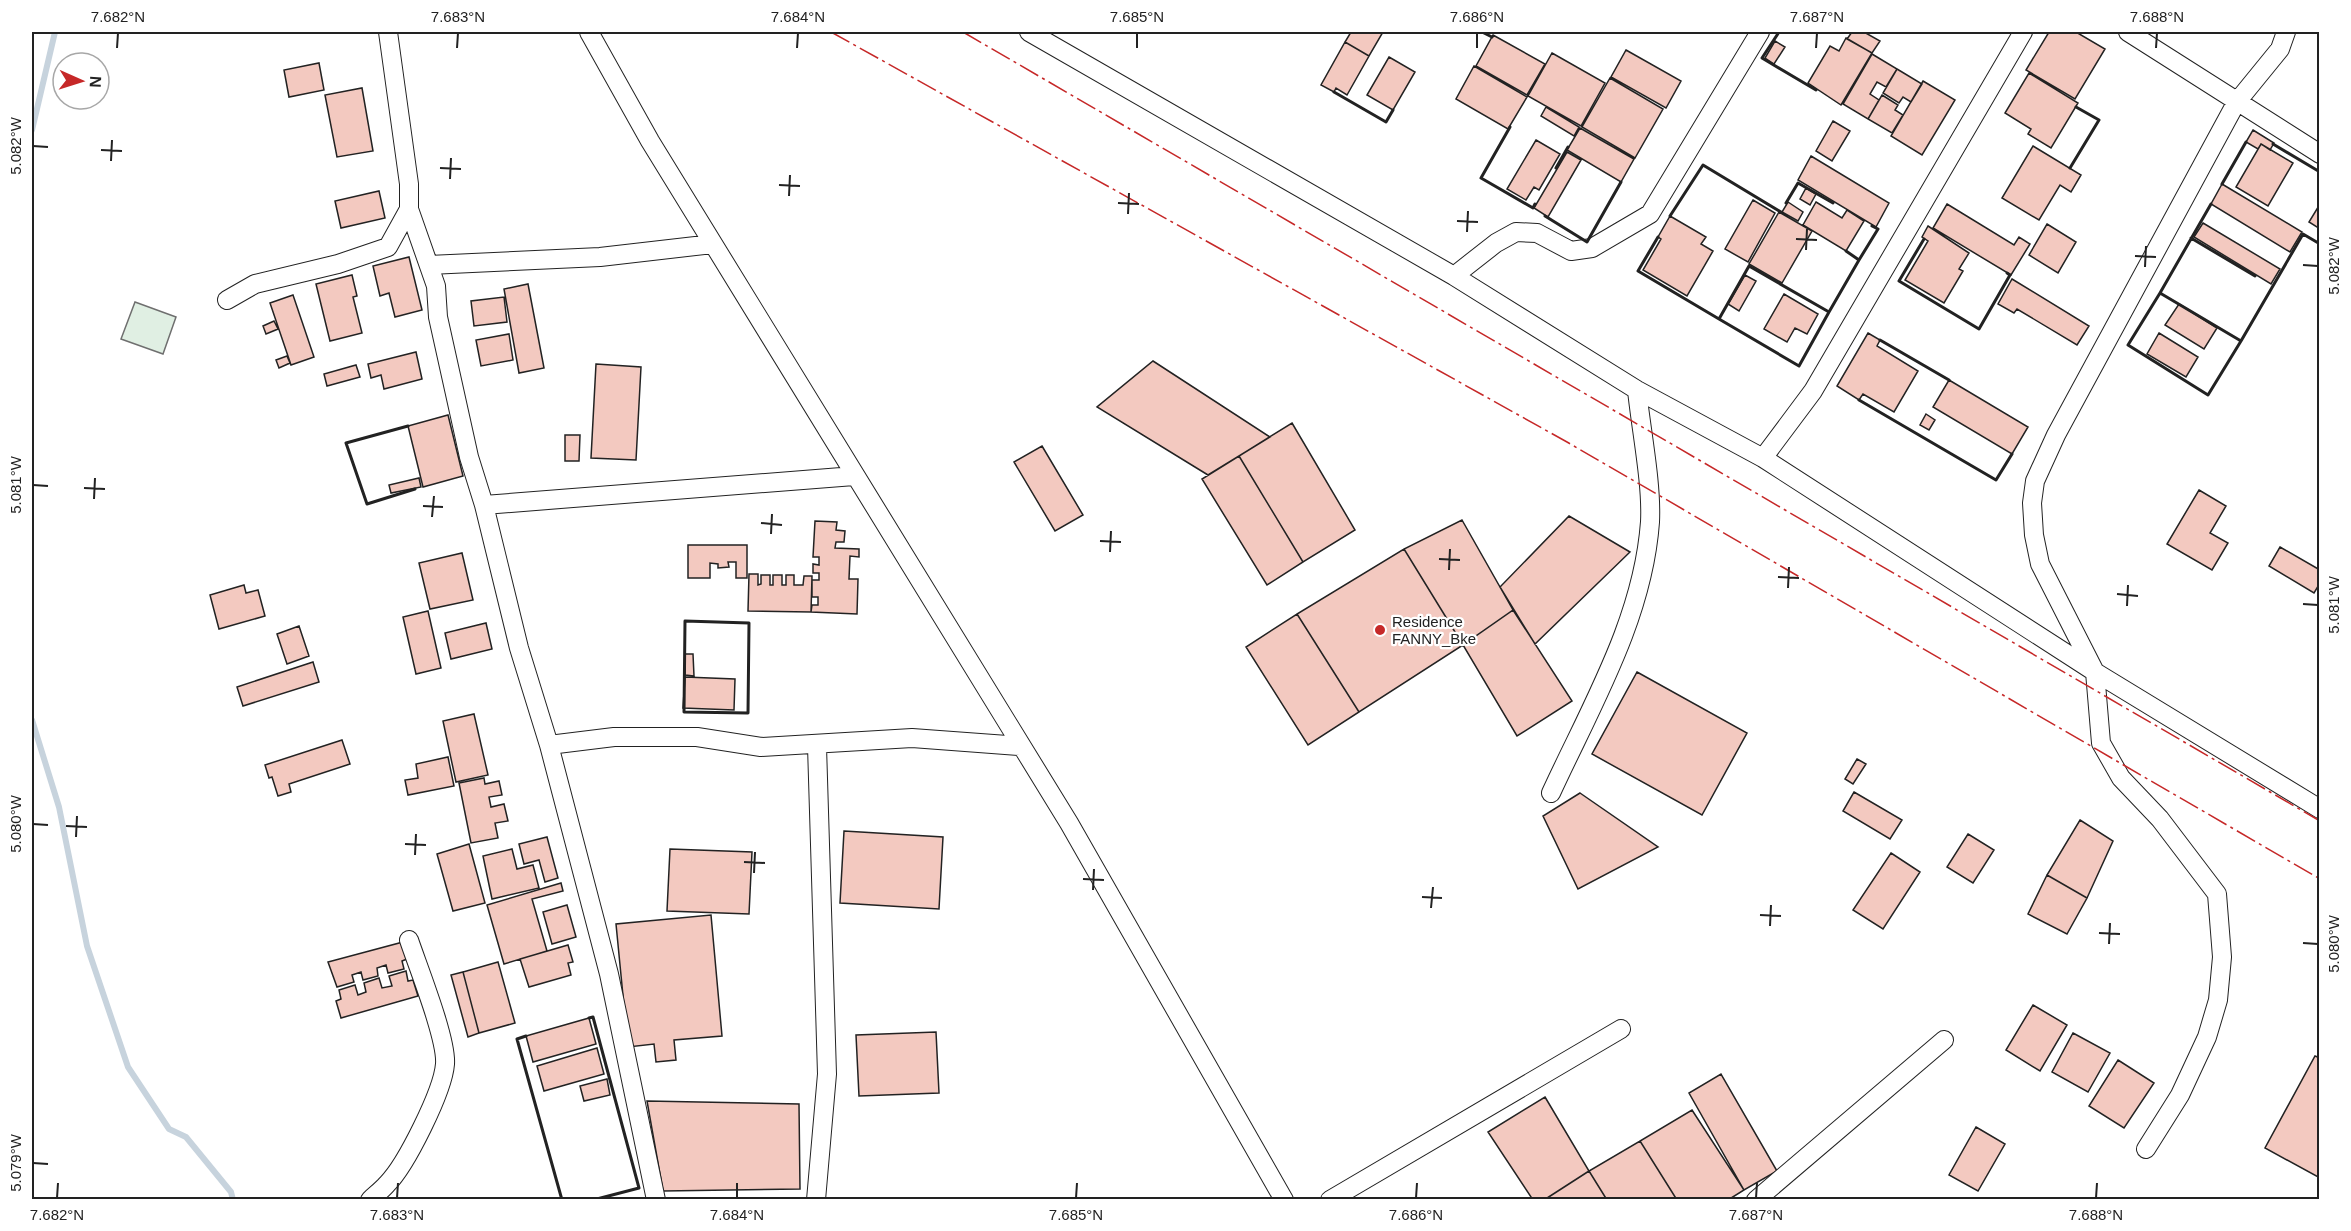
<svg xmlns="http://www.w3.org/2000/svg" width="2351" height="1231" viewBox="0 0 2351 1231" font-family="Arial,sans-serif">
	<style>
		.green { fill: #e0efe3; stroke: #6f6f6f; stroke-width: 1.5 }
		.lines { fill: none; stroke-linecap: round; stroke-linejoin: round }
		.stream { stroke: #c7d3dd; stroke-width: 6 }
		.building { fill: #f3c9c0; stroke: #222; stroke-width: 1.5 }
		.minor-casing { stroke: #222; stroke-width: 20 }
		.minor { stroke: #fff; stroke-width: 18 }
		.wall { stroke: #222; stroke-width: 3 }
		.power { stroke: #c62828; stroke-width: 1.5; stroke-dasharray: 21 4.5 3 4.5; stroke-linecap: butt }
		.ticks { fill: none; stroke: #222; stroke-width: 2 }
		.poi-dot { fill: #c62828; stroke: #fff; stroke-width: 2 }
		.labels { text-anchor: middle; dominant-baseline: central; stroke-width: 4.5; stroke-linejoin: round; paint-order: stroke }
		.poi-label { font-size: 15px; fill: #222; stroke: #fff; text-anchor: start }
		.neatline { fill: none; stroke: #222; stroke-width: 2 }
		.ticks-label { font-size: 15px; text-anchor: middle; fill: #222 }
	</style>
	<rect width="100%" height="100%" fill="#fff"/>
	<path class="green" d="M135 302 176 317 163 354 121 339Z"/>
	<g class="lines">
		<path class="stream" d="M32 130 55 32
			M32 720 59 807 87 946 128 1067 169 1129 186 1137 231 1192 233 1200"/>
	</g>
	<path class="building" d="M1351 32H1383L1369 56 1345 42Z
		M1852 32H1864L1880 41 1872 53 1847 39Z
		M2049 32H2076L2105 49 2075 99 2026 70Z
		M1493 35 1545 64 1527 95 1476 66Z
		M1846 38 1872 53 1841 105 1808 83 1830 46 1839 51Z
		M1775 41 1785 47 1774 64 1765 58Z
		M1345 42 1369 56 1347 95 1336 88 1334 92 1321 85Z
		M1626 50 1681 81 1666 108 1611 77Z
		M1552 53 1605 83 1581 126 1528 96Z
		M1872 54 1897 69 1886 87 1877 82 1870 94 1879 100 1868 119 1843 104Z
		M1389 57 1415 72 1393 110 1367 95Z
		M319 63 324 90 289 97 284 70Z
		M1474 66 1527 97 1508 129 1456 99Z
		M1897 69 1922 84 1911 102 1903 97 1899 103 1883 93Z
		M2029 73 2078 103 2051 148 2028 134 2031 129 2005 113Z
		M1610 78 1663 109 1635 158 1582 127Z
		M1923 81 1955 100 1922 155 1891 136Z
		M362 88 373 151 337 157 325 95Z
		M1882 95 1898 105 1895 110 1903 115 1892 133 1868 119Z
		M1546 107 1579 127 1574 136 1541 116Z
		M1833 121 1850 131 1832 161 1816 151Z
		M1580 128 1634 159 1621 182 1567 150Z
		M2253 130 2274 143 2270 150 2261 144 2258 149 2246 142Z
		M1536 140 1560 154 1539 190 1534 187 1526 200 1507 189Z
		M2261 144 2293 163 2268 206 2236 187Z
		M2033 146 2081 175 2071 192 2060 185 2039 220 2002 198Z
		M1567 152 1581 160 1548 217 1534 208Z
		M1811 156 1889 203 1876 227 1798 180Z
		M2222 184 2302 232 2290 252 2211 204Z
		M1806 188 1816 194 1810 205 1800 199Z
		M379 191 385 218 341 228 335 201Z
		M1753 200 1775 213 1748 262 1725 249Z
		M1788 202 1803 212 1798 221 1782 212Z
		M1816 202 1842 218 1847 210 1864 221 1846 251 1803 225Z
		M1947 204 2014 245 2019 237 2030 244 2011 275 1933 228Z
		M2320 204V229L2309 222Z
		M1779 212 1812 231 1782 283 1749 264Z
		M1670 216 1706 237 1701 244 1713 251 1687 296 1643 270 1661 239 1658 237Z
		M2203 223 2280 269 2271 284 2194 237Z
		M2047 224 2076 242 2058 273 2029 255Z
		M1928 226 1969 253 1959 269 1963 271 1944 303 1905 280 1928 241 1922 237Z
		M409 257 422 310 395 317 389 293 380 296 373 266Z
		M352 275 357 296 353 297 362 333 330 341 316 284Z
		M1745 275 1756 281 1739 311 1728 304Z
		M2012 279 2089 326 2077 345 2017 309 2014 313 1998 304Z
		M528 284 544 368 519 373 504 289Z
		M1784 294 1818 314 1807 334 1795 328 1787 342 1764 329Z
		M293 295 314 357 291 365 270 303Z
		M504 297 507 322 474 326 471 301Z
		M2179 304 2217 328 2204 349 2165 325Z
		M274 321 278 329 266 334 263 326Z
		M1868 333 1880 340 1877 346 1918 371 1894 412 1863 394 1859 400 1837 386Z
		M2159 333 2198 357 2186 377 2147 354Z
		M509 334 513 360 481 366 476 340Z
		M416 352 422 379 384 389 381 375 371 378 368 364Z
		M287 356 290 363 279 368 276 360Z
		M1153 361 1270 437 1208 475 1097 407Z
		M596 364 641 367 636 460 591 458Z
		M356 365 360 377 327 386 324 374Z
		M1949 380 2028 427 2012 454 1933 407Z
		M1926 414 1935 420 1929 430 1920 425Z
		M448 415 463 476 423 487 408 426Z
		M1292 423 1355 530 1303 562 1239 456Z
		M565 435H580L579 461H565Z
		M1042 446 1083 515 1055 531 1014 462Z
		M1239 456 1303 562 1267 585 1202 479Z
		M419 478 421 487 391 493 389 485Z
		M2199 490 2226 506 2210 533 2228 543 2212 570 2167 544Z
		M1569 516 1630 552 1535 644 1500 587Z
		M1462 520 1513 610 1463 645 1404 549Z
		M815 521 837 522 836 530 845 531 844 542H836L835 548 859 549V557L850 556 849 579H858L857 614 811 612 812 605H818V597H812V580H819V573H813V564L819 565V557H813Z
		M688 545H747V578H736V562H728L729 567 718 568V564L710 563V578H688Z
		M2280 547 2320 570V583L2314 593 2269 566Z
		M1404 549 1463 645 1359 712 1297 614Z
		M462 553 473 600 430 609 419 563Z
		M749 574H758V585L761 584V575H770V585H773V575H782V585H786V575H794V585H803L804 576H812L811 612 748 611Z
		M244 585 246 593 258 590 265 616 219 629 210 595Z
		M1513 610 1572 701 1517 736 1463 645Z
		M428 611 441 668 416 674 403 617Z
		M1297 614 1359 712 1308 745 1246 647Z
		M486 623 492 649 451 659 445 633Z
		M299 626 309 656 287 664 277 634Z
		M685 654H693L694 676 685 675Z
		M313 662 319 682 243 706 237 687Z
		M1637 672 1747 733 1702 815 1592 754Z
		M685 677 735 679 734 710 683 708Z
		M474 714 488 775 456 782 443 721Z
		M342 740 350 764 289 784 291 792 278 796 272 777 269 778 265 765Z
		M448 757 454 786 408 795 405 780 418 778 416 764Z
		M1857 759 1866 764 1853 784 1845 779Z
		M484 778 485 784 499 781 502 795 489 797 491 807 504 804 508 821 495 823 498 838 471 843 459 783Z
		M1854 792 1902 820 1890 839 1843 811Z
		M1580 793 1658 847 1578 889 1543 816Z
		M2080 820 2113 841 2087 898 2047 875Z
		M844 831 943 837 939 909 840 903Z
		M1968 834 1994 850 1973 883 1947 867Z
		M547 837 558 878 545 882 539 860 524 864 519 844Z
		M469 844 485 903 453 911 437 854Z
		M512 849 517 869 533 865 539 888 492 899 483 856Z
		M670 849 752 852 749 914 667 911Z
		M1891 853 1920 872 1883 929 1853 910Z
		M2047 875 2087 898 2067 934 2028 914Z
		M561 883 563 891 532 899 547 951 504 964 487 905Z
		M567 905 576 937 552 944 543 912Z
		M711 915 722 1036 674 1040 676 1060 656 1062 654 1044 628 1047 616 924Z
		M403 942 407 959 402 961 404 969 388 973 386 965 377 968 378 976 363 980 361 972 352 975 354 982 337 987 328 962Z
		M568 945 573 962 568 963 571 975 529 987 520 959Z
		M498 962 515 1023 479 1033 463 972Z
		M406 971 408 981 413 980 418 996 341 1018 336 1001 341 999 339 990 355 985 358 995 366 992 364 983 379 978 382 988 392 986 389 976Z
		M463 972 479 1033 468 1037 451 975Z
		M2033 1005 2067 1025 2040 1071 2006 1050Z
		M589 1018 596 1044 533 1062 526 1036Z
		M936 1032 939 1093 859 1096 856 1035Z
		M2073 1033 2110 1053 2088 1092 2052 1072Z
		M597 1048 604 1074 544 1091 537 1066Z
		M2315 1056 2320 1058V1178L2265 1148Z
		M2118 1060 2154 1083 2124 1128 2089 1106Z
		M1721 1074 1777 1171 1744 1190 1689 1093Z
		M607 1079 610 1095 584 1101 580 1086Z
		M1545 1097 1589 1171 1544 1200H1533L1488 1132Z
		M647 1101 799 1104 800 1189 663 1191Z
		M1692 1110 1744 1190 1728 1200H1677L1640 1141Z
		M1976 1127 2005 1144 1978 1191 1949 1175Z
		M1640 1141 1677 1200H1607L1589 1171Z
		M1589 1171 1607 1200H1544Z"/>
	<g class="lines">
		<defs>
			<path id="minor" d="M589 32 650 141 1069 823 1284 1200
				M1029 32 1454 276 1637 390 1763 458 2095 672 2320 809
				M2128 32 2320 154
				M409 209 436 286 438 317 469 457 484 505 519 648 549 745 609 974 656 1200
				M429 265 600 257 713 244
				M1454 276 1496 243 1516 232 1537 233 1571 251 1592 248 1650 214 1760 32
				M227 300 255 284 338 264 388 247 409 209V184L388 32
				M1763 458 1813 391 2023 32
				M484 505 854 476
				M549 745 614 737H697L761 747 912 738 1020 746
				M1551 793C1591 706 1643 619 1650 522 1652 483 1641 430 1637 390
				M2146 1149 2180 1095 2207 1037 2218 1000 2222 957 2217 894 2160 819 2121 778 2101 743 2095 672 2040 564 2034 535 2032 503 2035 481 2056 435 2236 103 2280 49 2286 32
				M370 1200C375 1195 382 1190 387 1184 406 1165 443 1091 445 1064 447 1039 418 967 409 940
				M816 1200 827 1074 817 746
				M1330 1200 1621 1029
				M1756 1200 1944 1040"/>
		</defs>
		<use href="#minor" class="minor-casing"/>
		<use href="#minor" class="minor"/>
		<path class="wall" d="M1482 32 1492 37
			M1779 32 1762 58 1816 90
			M1334 92 1386 122 1393 110
			M1510 127 1481 178 1533 208 1535 204
			M2273 144 2320 172
			M1556 168 1568 147
			M2070 168 2099 120 2076 107
			M2222 184 2246 142
			M1786 203 1798 183 1833 203
			M1545 216 1587 242 1621 182
			M1670 216 1703 165 1781 212
			M1658 237 1638 271 1719 319
			M2191 238 2255 276
			M1924 239 1899 281 1979 329 2010 275 2007 273
			M1846 251 1859 260 1878 229 1872 226
			M1749 266 1829 312 1799 366 1719 319Z
			M2160 293 2241 341 2208 395 2128 345Z
			M2160 293 2211 204
			M1829 312 1859 260
			M1880 340 1949 380
			M2241 341 2303 234 2320 244
			M1859 400 1996 480 2012 454
			M408 426 346 443 367 504 415 489
			M685 621 749 623 748 713 684 712Z
			M589 1018 593 1017 639 1188 593 1200
			M526 1036 517 1039 562 1200"/>
		<path class="power" d="M831 32 1567 442 2320 879
			M963 32 2320 821"/>
	</g>
	<path class="ticks" d="M117 48 118 33M457 48 458 33M797 48 798 33M1137 48V33M1477 48V33M1816 48 1817 33M2156 48 2157 33M33 146 48 147M101 150 122 151M111 161 112 140M440 168 461 169M450 179 451 158M779 185 800 186M789 196 790 175M1118 203 1139 204M1128 214 1129 193M1457 221 1478 222M1467 232 1468 211M1796 239 1817 240M1806 250 1807 229M2135 256 2156 257M2303 265 2318 266M2145 267 2146 246M33 485 48 486M84 488 105 489M94 499 95 478M423 506 443 507M432 517 434 496M761 523 782 525M771 534 772 514M1100 541 1121 542M1110 552 1111 531M1439 559 1460 560M1449 570 1450 549M1778 577 1799 578M1788 588 1789 567M2117 594 2138 596M2303 604 2318 605M2127 606 2128 585M33 824 48 825M66 826 87 827M76 837 77 816M405 844 426 845M415 855 416 834M744 862 765 863M754 873 755 852M1083 879 1104 880M1093 890 1094 869M1422 897 1442 898M1431 908 1433 887M1760 915 1781 916M1770 926 1771 905M2099 933 2120 934M2303 943 2318 944M2109 944 2110 923M33 1163 48 1164M57 1198 58 1183M397 1198 398 1183M737 1198V1183M1076 1198 1077 1183M1416 1198 1417 1183M1756 1198 1757 1183M2096 1198 2097 1183"/>
	<circle class="poi-dot" cx="1380" cy="630" r="6"/>
	<g class="labels">
		<g class="poi-label">
			<text x="1392" y="621">Residence<tspan x="1392" dy="17">FANNY_Bke</tspan></text>
		</g>
	</g>
	<rect width="2351" height="1231" fill="none" stroke="#ffffff" stroke-width="66"/>
	<g transform="translate(81 81) rotate(93)"><circle r="28" fill="#ffffff" stroke="#a7a7a7" stroke-width="1.5"/>
	<path d="M0-4.5L10 22L0 15L-10 22Z" fill="#c62828"/>
	<text y="-9" font-size="16" font-weight="bold" text-anchor="middle" fill="#222222">N</text>
	</g>
	<rect x="33" y="33" width="2285" height="1165" class="neatline"/>
	<g class="ticks-label">
		<text x="118" y="22">7.682°N</text>
		<text x="458" y="22">7.683°N</text>
		<text x="798" y="22">7.684°N</text>
		<text x="1137" y="22">7.685°N</text>
		<text x="1477" y="22">7.686°N</text>
		<text x="1817" y="22">7.687°N</text>
		<text x="2157" y="22">7.688°N</text>
		<text transform="translate(16 146) rotate(-90)" y="5">5.082°W</text>
		<text transform="translate(2334 266) rotate(-90)" y="5">5.082°W</text>
		<text transform="translate(16 485) rotate(-90)" y="5">5.081°W</text>
		<text transform="translate(2334 605) rotate(-90)" y="5">5.081°W</text>
		<text transform="translate(16 824) rotate(-90)" y="5">5.080°W</text>
		<text transform="translate(2334 944) rotate(-90)" y="5">5.080°W</text>
		<text transform="translate(16 1163) rotate(-90)" y="5">5.079°W</text>
		<text x="57" y="1220">7.682°N</text>
		<text x="397" y="1220">7.683°N</text>
		<text x="737" y="1220">7.684°N</text>
		<text x="1076" y="1220">7.685°N</text>
		<text x="1416" y="1220">7.686°N</text>
		<text x="1756" y="1220">7.687°N</text>
		<text x="2096" y="1220">7.688°N</text>
	</g>
</svg>
